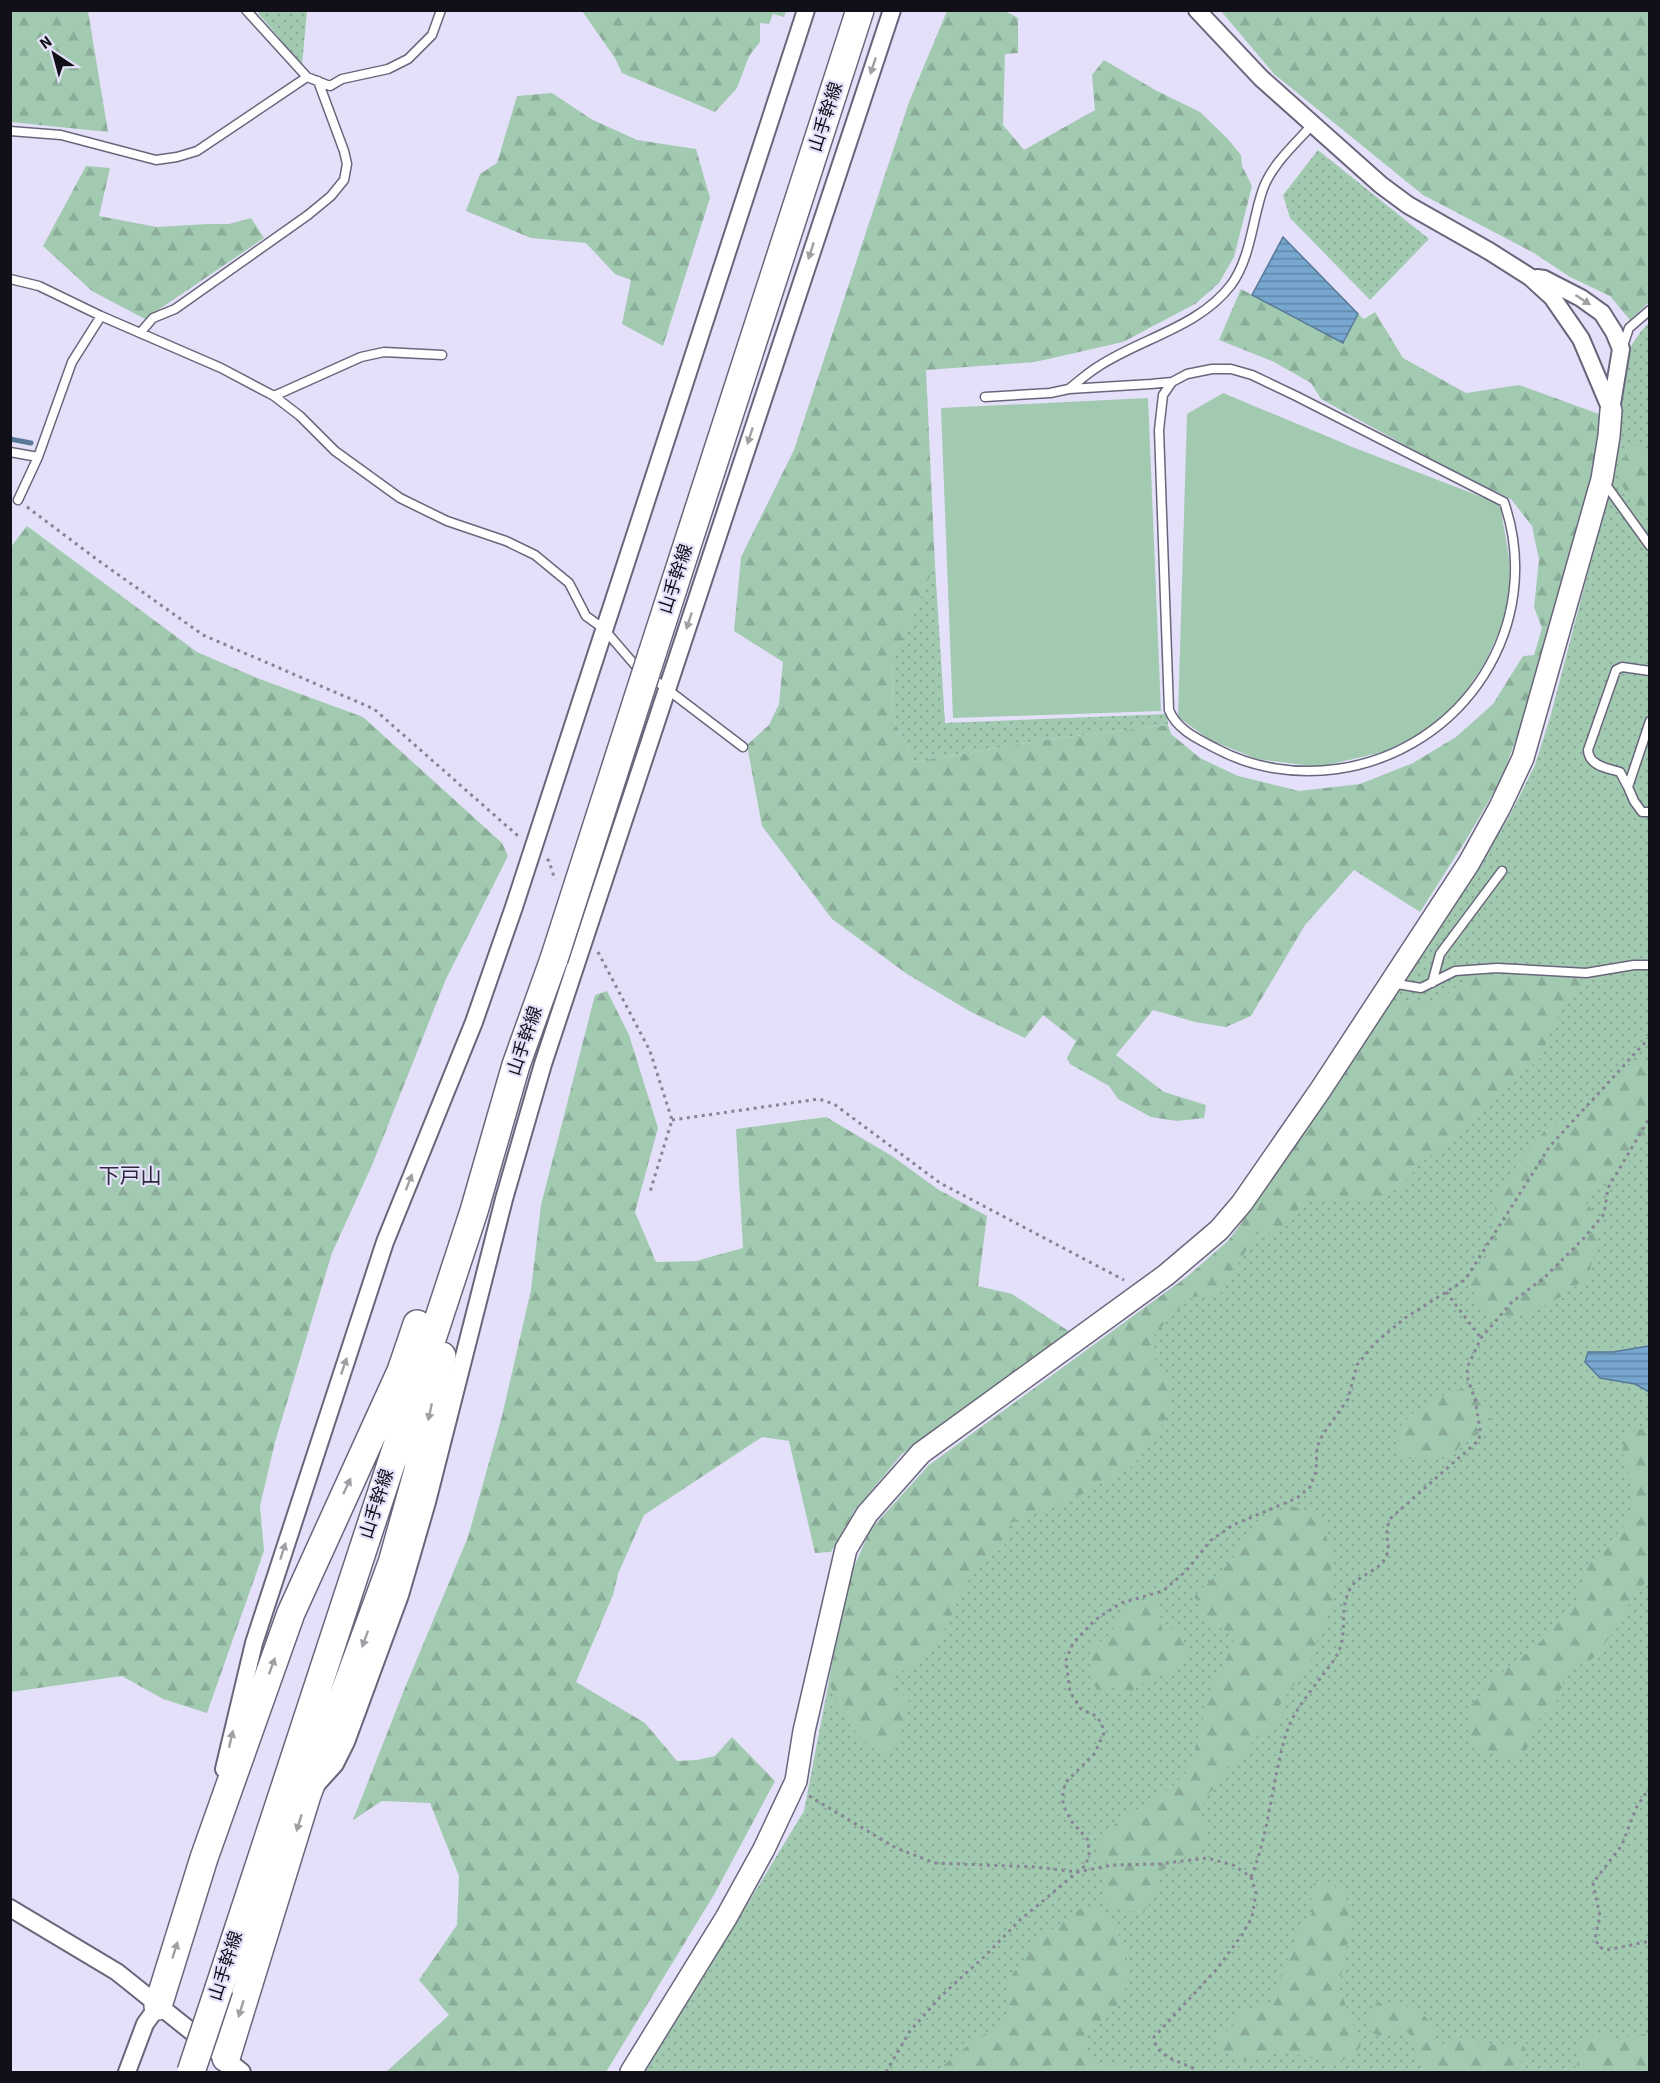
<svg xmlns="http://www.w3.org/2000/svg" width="1660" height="2083" viewBox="0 0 1660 2083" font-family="'Source Sans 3','Noto Sans JP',sans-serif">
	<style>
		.grass { fill: url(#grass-dots) }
		.forest { fill: url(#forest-firs) }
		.pitch { fill: #a2cab1 }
		.water { fill: url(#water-rules); stroke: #587a98; stroke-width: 1.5 }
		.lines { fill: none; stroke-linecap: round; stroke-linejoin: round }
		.stream { stroke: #587a98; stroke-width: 5 }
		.service-casing { stroke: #69667b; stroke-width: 11 }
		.minor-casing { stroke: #69667b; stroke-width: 20 }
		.tertiary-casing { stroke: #69667b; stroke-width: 24 }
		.primary-casing { stroke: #69667b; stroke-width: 30 }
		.path { stroke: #868495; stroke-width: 3; stroke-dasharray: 3 4.5; stroke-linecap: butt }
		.service { stroke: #fff; stroke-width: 8 }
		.minor { stroke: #fff; stroke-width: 16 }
		.tertiary { stroke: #fff; stroke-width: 21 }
		.primary { stroke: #fff; stroke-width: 27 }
		.primary-bridge-casing { stroke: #69667b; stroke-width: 30; stroke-linecap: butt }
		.primary-bridge { stroke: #fff; stroke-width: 27 }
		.oneway { fill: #a09fa3 }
		.labels { text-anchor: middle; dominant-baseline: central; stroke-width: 4.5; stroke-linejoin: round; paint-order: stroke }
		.street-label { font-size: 18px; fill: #111018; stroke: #e4e0f9 }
		.quarter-label { font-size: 21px; fill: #2d2a3c; stroke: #e4e0f9 }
	</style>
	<defs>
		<pattern id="grass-dots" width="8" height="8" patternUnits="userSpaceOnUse" patternTransform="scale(1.5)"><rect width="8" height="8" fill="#a2cab1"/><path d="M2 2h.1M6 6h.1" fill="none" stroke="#8aac98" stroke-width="1.8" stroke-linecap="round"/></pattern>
		<pattern id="forest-firs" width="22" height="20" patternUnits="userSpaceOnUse" patternTransform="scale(1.5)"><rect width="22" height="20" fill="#a2cab1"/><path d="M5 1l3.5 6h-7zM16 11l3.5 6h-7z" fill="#8aac98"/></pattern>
		<pattern id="water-rules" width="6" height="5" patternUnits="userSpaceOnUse" patternTransform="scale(1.5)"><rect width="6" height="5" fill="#77a7cf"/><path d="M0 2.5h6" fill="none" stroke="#6087a7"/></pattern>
	</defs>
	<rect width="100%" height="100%" fill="#e4e0f9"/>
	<path class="grass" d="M262 11H307L302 65 258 13Z
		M1318 150 1429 239 1370 300 1290 218 1283 195Z
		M1649 323V2072H645L804 1811 848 1581 928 1466 1188 1276 1228 1241 1241 1224 1334 1088 1466 888 1510 815 1535 765 1551 714 1616 465 1617 436 1628 350 1642 330Z
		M935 565 945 723 1167 714 1168 725 1050 739 914 762 893 718 892 661Z"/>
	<path class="forest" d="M10 11H88L108 132 11 122Z
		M582 11H786L784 17 773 14 769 24 760 23V42L749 56 737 88 715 112 622 73 615 58Z
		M947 11H1005L1018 18V53L1005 54 1003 125 1024 150 1095 110 1092 75 1104 60 1157 91 1200 112 1227 138 1241 155 1242 166 1252 186 1234 257 1219 283 1195 304 1123 342 1035 362 926 370 935 565 892 662 893 718 914 762 1050 739 1168 725 1171 734 1200 758 1238 776 1299 791 1360 784 1413 763 1456 737 1493 704 1523 656 1534 655 1542 628 1534 607 1539 560 1532 526 1511 499 1432 460 1321 399 1311 383 1272 361 1219 340 1241 289 1344 343 1358 314 1364 319 1375 312 1403 358 1466 393 1519 385 1599 414V448L1528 706 1501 780 1466 840 1420 912 1354 870 1305 925 1251 1016 1226 1027 1195 1022 1153 1010 1116 1055 1164 1092 1206 1105 1204 1118 1177 1121 1151 1117 1118 1099 1109 1086 1070 1064 1067 1058 1076 1041 1043 1015 1025 1038 971 1012 907 974 832 919 762 826 747 745 769 725 779 704 783 662 734 631 741 557 794 450 909 102Z
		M1221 11H1649V302L1630 320 1610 296 1570 277 1534 253 1423 195 1274 74Z
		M552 93 591 119 637 140 696 149 710 198 663 346 622 324 631 280 615 274 586 243 531 238 466 211 480 174 497 163 517 96Z
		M86 166 110 168 99 216 157 227 208 224H229L251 218 264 238 145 319 92 291 43 246Z
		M1639 445 1649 457V516L1636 512 1620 481 1626 449Z
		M27 526 197 652 257 678 363 717 502 843 508 856 446 979 373 1163 332 1253 275 1442 260 1506 264 1551 207 1713 163 1699 122 1676 11 1692 10 548Z
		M1470 975H1536L1582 978 1581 989 1561 1009 1538 1061 1489 1099 1468 1125 1420 1164 1401 1187 1369 1203 1346 1198 1304 1202 1277 1234 1257 1232 1220 1294 1193 1297 1172 1315 1154 1336 1155 1366 1172 1385 1165 1420 1134 1465 1075 1498 1010 1523 1004 1547 983 1561 966 1584 937 1646 912 1670 897 1672 893 1687 909 1699 898 1742 892 1754C886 1753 879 1752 874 1749 852 1733 835 1705 829 1680L848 1581 870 1530 928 1466 1188 1276 1228 1241 1241 1224 1392 999C1435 1007 1438 1002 1470 975Z
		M607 991 629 1035 658 1128 635 1212 656 1262 696 1261 743 1248 736 1129 826 1117 892 1156 939 1190 987 1216 978 1286 1012 1294 1070 1332 902 1454 855 1510 831 1552 815 1553 789 1441 762 1437 644 1515 618 1574 613 1595 576 1682 645 1723 677 1761 697 1760 715 1756 732 1737 775 1781 715 1893 606 2072H386L449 2015 419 1980 457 1925 459 1876 430 1803 382 1801 353 1820 404 1690 468 1537 502 1416 531 1290 541 1205 595 995Z
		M1649 1060V1135L1620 1173 1602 1178 1585 1200 1602 1225 1588 1277 1564 1295 1538 1309 1490 1322 1484 1313 1469 1282 1493 1247 1496 1192 1544 1131 1586 1110 1626 1066Z
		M1462 1389 1481 1395 1487 1406 1490 1423 1475 1437 1461 1444 1455 1453 1443 1459H1407L1398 1449 1394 1436C1407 1412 1437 1395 1462 1389Z
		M1645 1428 1650 1429 1649 1577 1628 1606 1621 1623 1592 1659 1568 1670 1555 1705 1539 1719 1525 1753C1502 1761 1493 1755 1473 1744L1468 1729 1469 1708 1492 1680 1536 1646 1574 1606 1588 1565 1625 1525 1633 1506 1630 1477 1622 1451 1627 1433Z
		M1290 1506C1304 1510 1323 1511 1325 1528 1326 1536 1326 1539 1331 1546L1332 1608 1318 1636 1315 1654 1279 1706 1283 1716 1263 1733 1253 1739 1244 1757 1230 1764 1223 1772 1218 1786 1210 1792 1196 1816 1207 1829 1206 1846 1195 1856 1177 1858 1160 1873 1158 1892 1142 1914 1110 1906 1103 1895 1107 1861 1100 1858 1096 1846 1109 1828 1172 1787 1190 1768 1212 1684 1228 1655 1235 1635 1199 1618V1605L1194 1596 1230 1562 1256 1522Z
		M1152 1598 1159 1599 1162 1634 1174 1628 1182 1635 1187 1652 1172 1671 1149 1679 1132 1691 1114 1688 1097 1690C1088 1672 1089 1664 1093 1644L1107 1639 1127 1606Z
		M1315 1881 1327 1883 1345 1892 1351 1925 1339 1987 1361 2046C1338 2077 1312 2053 1282 2053 1271 2053 1261 2059 1250 2060 1240 2060 1227 2052 1219 2049L1217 2037 1230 2029 1244 2010 1271 2002 1294 1942 1312 1913 1311 1890Z
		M1100 1906 1127 1948 1126 1996 1087 2034 1088 2051 1104 2066 1125 2065V2072H936L958 2053 1007 2018 1008 1980 1039 1940 1082 1907Z
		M1378 2002 1418 2009 1435 2027 1433 2039C1447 2047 1453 2046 1464 2035L1484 2045 1522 2044 1526 2050 1524 2058 1513 2071 1424 2072C1416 2059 1415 2045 1408 2032L1397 2031 1381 2038 1369 2030 1371 2010Z
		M1649 2033V2072H1562H1573L1580 2058 1581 2039 1601 2035 1619 2039Z"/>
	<path class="pitch" d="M1223 393 1355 448 1500 504 1509 558 1510 586 1504 621 1485 663 1457 704 1426 731 1383 752 1319 767 1257 759 1210 740 1178 717 1187 414Z
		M1148 398 1161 711 953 718 941 408Z"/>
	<path class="water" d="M1283 237 1358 314 1343 343 1252 295Z
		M1649 1346V1392L1635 1384 1600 1378 1585 1362 1588 1352H1613Z"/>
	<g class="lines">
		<path class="stream" d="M10 439 31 443"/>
		<defs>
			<path id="service" d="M246 10 307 77 330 86 342 79 388 69 408 59 432 35 441 10
				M10 131 61 135 156 160 177 157 197 151 307 77
				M10 279 39 286 101 316 221 368 274 396 300 416 335 451 400 498 447 521 506 541 535 555 569 583 586 616 604 629 634 664 743 747
				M140 333 153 318 175 309 308 215 331 196 344 180 347 164 344 151 318 81
				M1622 349 1629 328 1650 310
				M1070 388C1079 381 1089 372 1099 366 1142 338 1199 327 1231 285 1251 258 1252 220 1263 189 1272 164 1296 143 1313 124
				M274 396 361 357 384 352 442 355
				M985 397 1050 393 1069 389 1151 384 1172 382 1187 374 1212 369H1231L1252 375 1296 396 1504 502C1546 625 1464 751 1337 769 1296 775 1253 768 1217 749 1198 739 1177 730 1169 710L1159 430 1163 395 1172 382
				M10 452 38 457
				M1604 482 1650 546
				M18 500 38 457 72 362 101 316
				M1650 721 1628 787 1634 801 1642 812H1650
				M1628 787 1620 772C1607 768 1589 766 1588 750L1616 670 1622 667 1650 671
				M1391 983 1421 988 1455 971 1497 968 1586 973 1634 965H1650
				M1432 983 1440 954 1502 871"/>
			<path id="minor" d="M1197 10 1261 78 1381 185 1408 205 1489 251 1530 277 1552 297 1581 339 1611 410
				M1537 278 1544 279 1581 298 1602 313 1614 332 1621 349 1611 410
				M224 1769 254 1643 385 1242 474 1022 514 907 806 10
				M317 1784 335 1764 346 1742 400 1595 427 1502 504 1199 543 1064 892 10
				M10 1908 117 1972 242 2072
				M127 2072 145 2024 158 2006"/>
			<path id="tertiary" d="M631 2072 726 1918 764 1849 796 1781 804 1731 846 1549 867 1514 921 1453 1166 1275 1219 1230 1242 1203 1321 1089 1469 863 1500 807 1523 758 1602 479 1609 436 1611 410"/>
			<path id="primary" d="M652 654 860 10
				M219 1988 474 1211 516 1065 554 959
				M158 2006 204 1858 291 1613 401 1371 417 1324
				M226 2058 307 1795 392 1563 417 1474 442 1356"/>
		</defs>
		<use href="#service" class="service-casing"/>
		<use href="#minor" class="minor-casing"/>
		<use href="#tertiary" class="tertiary-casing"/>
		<use href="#primary" class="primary-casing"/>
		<path class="path" d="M27 507 99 561 203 635 374 709 518 836
			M547 859 549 861 555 880
			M598 952 650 1051 672 1120 650 1192
			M672 1120 819 1099 834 1104 940 1183 1124 1280
			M1446 1292 1481 1338
			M1650 1787 1636 1808 1622 1845 1593 1883 1600 1916 1595 1938 1599 1947 1607 1950 1650 1941
			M809 1796 896 1848 935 1863 1036 1867 1078 1872 1112 1865 1159 1864 1207 1858 1233 1865 1251 1877 1256 1893 1252 1917 1242 1935 1216 1970 1154 2037C1154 2056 1181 2062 1195 2069L1197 2072
			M1251 1877C1269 1835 1272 1780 1286 1734 1292 1714 1309 1693 1322 1676 1327 1669 1334 1661 1338 1653 1348 1633 1339 1611 1349 1591 1357 1573 1381 1573 1387 1554 1391 1541 1382 1535 1391 1518L1479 1440 1480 1429 1475 1399 1468 1380 1467 1368 1481 1338 1512 1302 1545 1277 1584 1238 1604 1214 1608 1188 1650 1117
			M886 2072 910 2031 941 1996 985 1956 1020 1920 1086 1865 1089 1854 1088 1840 1072 1822 1063 1805V1794L1065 1783 1094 1754 1104 1733 1102 1724 1096 1716 1081 1709 1070 1692 1066 1660 1073 1643 1095 1620 1121 1603 1163 1591 1186 1571 1211 1540 1233 1525 1297 1498 1310 1487 1316 1472 1317 1447 1323 1434 1348 1399 1357 1365 1375 1343 1405 1318 1465 1280 1550 1146 1650 1037"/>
		<use href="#service" class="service"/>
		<use href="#minor" class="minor"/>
		<use href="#tertiary" class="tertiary"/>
		<use href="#primary" class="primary"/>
		<defs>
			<path id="primary-bridge" d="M554 959 652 654
				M191 2072 219 1988"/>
		</defs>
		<use href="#primary-bridge" class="primary-bridge-casing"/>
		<use href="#primary-bridge" class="primary-bridge"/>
	</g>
	<defs><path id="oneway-solid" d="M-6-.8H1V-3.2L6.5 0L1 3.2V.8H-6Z" transform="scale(1.5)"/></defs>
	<g class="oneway">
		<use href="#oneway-solid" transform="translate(873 66) rotate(108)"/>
		<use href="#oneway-solid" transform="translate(811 251) rotate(108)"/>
		<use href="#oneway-solid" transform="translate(1583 300) rotate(33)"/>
		<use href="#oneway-solid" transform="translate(750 436) rotate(108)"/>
		<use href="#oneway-solid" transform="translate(689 621) rotate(108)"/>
		<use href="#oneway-solid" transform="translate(409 1182) rotate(-69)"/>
		<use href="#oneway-solid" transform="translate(344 1366) rotate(-71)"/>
		<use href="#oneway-solid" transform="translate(430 1412) rotate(102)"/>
		<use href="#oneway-solid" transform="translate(347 1486) rotate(-65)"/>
		<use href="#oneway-solid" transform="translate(283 1551) rotate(-72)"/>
		<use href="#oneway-solid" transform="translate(365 1639) rotate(110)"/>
		<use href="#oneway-solid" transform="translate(272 1666) rotate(-70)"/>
		<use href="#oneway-solid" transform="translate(231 1739) rotate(-77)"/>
		<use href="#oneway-solid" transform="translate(299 1823) rotate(107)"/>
		<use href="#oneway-solid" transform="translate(175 1950) rotate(-73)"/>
		<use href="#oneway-solid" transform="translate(241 2009) rotate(107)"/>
	</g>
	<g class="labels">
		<g class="street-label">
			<text transform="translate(826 117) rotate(-72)">山手幹線</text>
			<text transform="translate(676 579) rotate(-72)">山手幹線</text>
			<text transform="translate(525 1041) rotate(-71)">山手幹線</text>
			<text transform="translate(377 1504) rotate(-72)">山手幹線</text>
			<text transform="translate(226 1966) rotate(-72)">山手幹線</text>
		</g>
		<g class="quarter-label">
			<text x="130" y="1176">下戸山</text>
		</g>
	</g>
	<rect width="1660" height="2083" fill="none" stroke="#111018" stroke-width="24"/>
	<g transform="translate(54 54) rotate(324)" stroke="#e4e0f9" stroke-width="4.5" paint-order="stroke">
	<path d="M0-4.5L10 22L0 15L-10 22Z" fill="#111018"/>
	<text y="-9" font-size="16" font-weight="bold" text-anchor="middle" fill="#111018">N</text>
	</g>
</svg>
